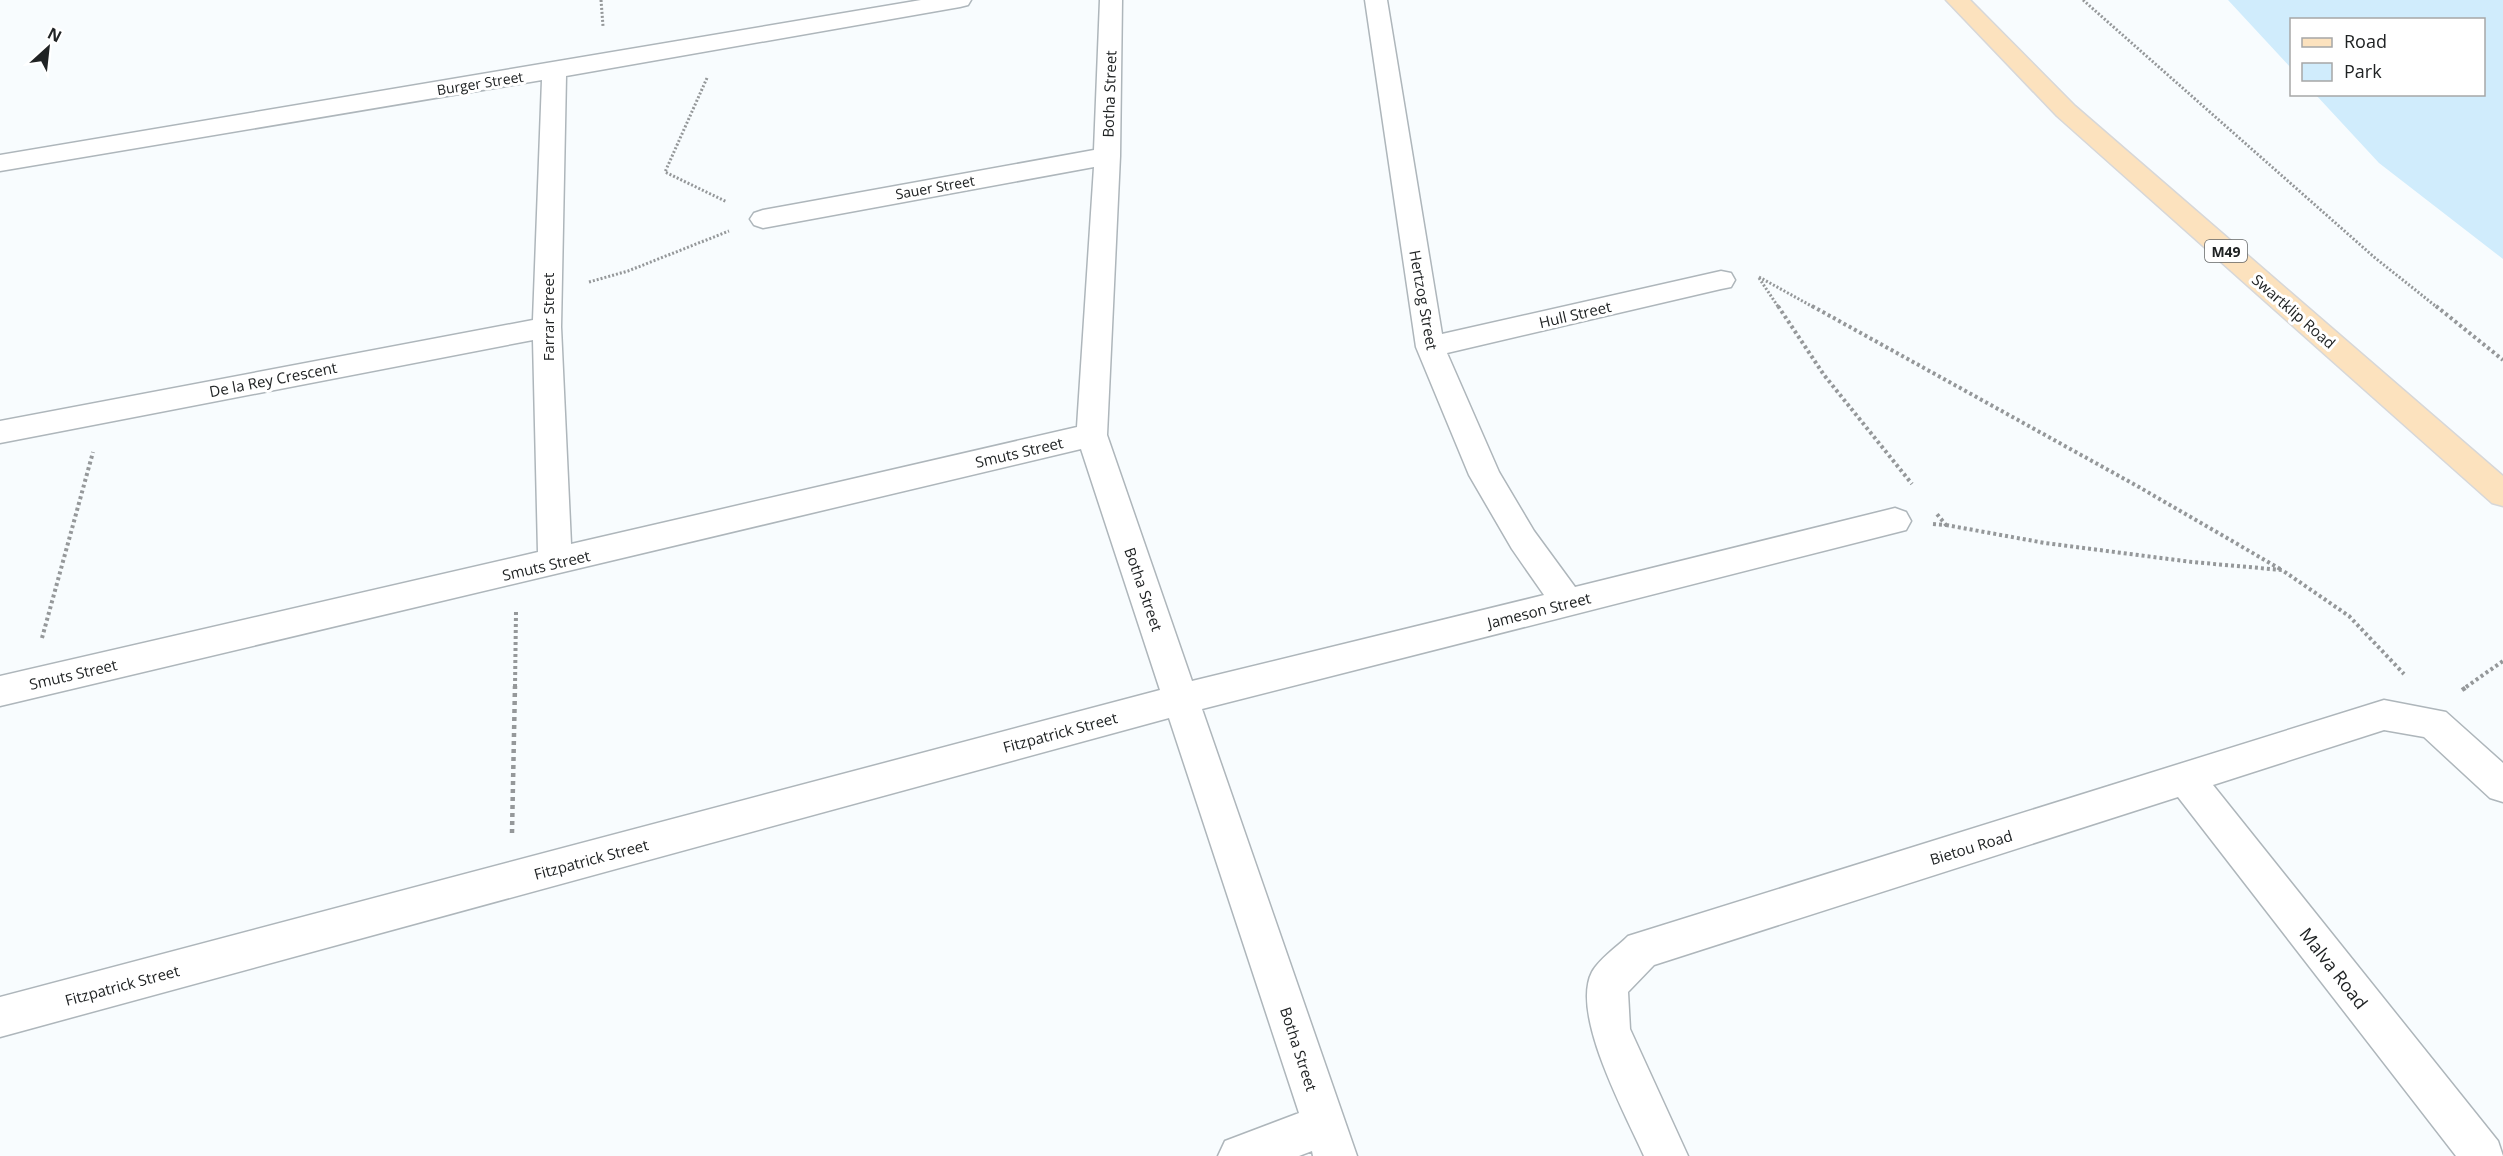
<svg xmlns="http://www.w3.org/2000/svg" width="2503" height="1156" viewBox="0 0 2503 1156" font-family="'Open Sans',sans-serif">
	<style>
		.green { fill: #d0ecfc }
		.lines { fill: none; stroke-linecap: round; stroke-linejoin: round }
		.street-casing { stroke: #aeb6bb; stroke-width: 3 }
		.primary-casing { stroke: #d7d7d8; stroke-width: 3 }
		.path-far2 { stroke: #95989a; stroke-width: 3; stroke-dasharray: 2 2; stroke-linecap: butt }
		.path-far1 { stroke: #95989a; stroke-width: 4; stroke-dasharray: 3 3; stroke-linecap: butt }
		.path { stroke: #95989a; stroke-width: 4.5; stroke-dasharray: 4 4; stroke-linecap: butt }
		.street { fill: #fff; fill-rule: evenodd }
		.primary { fill: #fce2be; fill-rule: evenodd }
		.labels { text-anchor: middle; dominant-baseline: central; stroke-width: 6; stroke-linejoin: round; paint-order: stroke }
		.far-street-label { font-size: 14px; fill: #202324; stroke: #fff }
		.shield { fill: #fff; stroke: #636566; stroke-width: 1.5 }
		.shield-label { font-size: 14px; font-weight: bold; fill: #202324 }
		.street-label { font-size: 15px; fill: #202324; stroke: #fff }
		.near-street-label { font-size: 18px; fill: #202324; stroke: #fff }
	</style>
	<rect width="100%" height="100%" fill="#f8fcfe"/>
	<path class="green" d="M2228 0H2503V259L2379 163 2316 95 2484 94V20H2292L2291 68Z"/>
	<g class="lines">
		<defs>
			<path id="street" d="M921 0H971L968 5 960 7 566 76 561 327 571 544 1077 427 1094 167 763 228 754 225 750 219 754 213 763 210 1094 150 1100 0H1122L1120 156 1107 435 1192 681 1544 595 1512 549 1469 475 1416 347 1365 0H1387L1442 334 1721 271 1731 273 1735 280 1731 287 1721 289 1447 353 1499 472 1534 531 1575 587 1895 508 1906 512 1911 521 1906 530 1202 709 1357 1156H1313L1312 1151 1299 1156H1218L1225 1141 1299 1113 1169 718 0 1037V997L1160 690 1081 449 0 706V676L538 552 533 340 0 443V421L533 320 542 80 0 171V155Z
				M2384 700 2446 712 2503 763V802L2490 798 2424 737 2384 730 2213 785 2498 1141 2503 1156H2456L2178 797 1654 965 1628 992 1630 1029 1688 1156H1644C1626 1115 1570 1014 1592 972 1599 959 1617 947 1628 936Z"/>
			<path id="primary" d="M1946 0H1970L2075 106 2503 476V506L2492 503 2057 116Z"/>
		</defs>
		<use href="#street" class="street-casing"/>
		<use href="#primary" class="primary-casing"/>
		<path class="path-far2" d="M601 0 603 26
			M2083 0 2374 257 2438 308
			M707 78 665 172 727 202
			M1759 277 1815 308
			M1759 278 1779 308
			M589 282 628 271 729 231"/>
		<path class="path-far1" d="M1778 306 1824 375 1912 484
			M1812 306 2139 487 2282 570
			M2436 306 2503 360
			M1933 524 1946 525 1936 513
			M1946 525 2045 543 2192 562 2282 570 2349 616 2404 674
			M42 638 93 452
			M515 687 516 612
			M2466 687 2503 661"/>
		<path class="path" d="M2462 690 2468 686
			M512 833 515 686"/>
		<use href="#street" class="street"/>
		<use href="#primary" class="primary"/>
	</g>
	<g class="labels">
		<g class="far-street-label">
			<text transform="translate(480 83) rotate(-9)">Burger Street</text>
			<text transform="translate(935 187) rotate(-10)">Sauer Street</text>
		</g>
		<rect class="shield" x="2205" y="240" width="42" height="22" rx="4.5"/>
		<g class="shield-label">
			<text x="2226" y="251">M49</text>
		</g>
		<g class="street-label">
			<text transform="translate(1109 94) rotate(-88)">Botha Street</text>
			<text transform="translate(1424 300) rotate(80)">Hertzog Street</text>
			<text transform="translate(2294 311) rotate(41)">Swartklip Road</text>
			<text transform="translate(1575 314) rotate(-13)">Hull Street</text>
			<text transform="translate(548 317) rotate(-90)">Farrar Street</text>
			<text transform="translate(273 379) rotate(-11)">De la Rey Crescent</text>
			<text transform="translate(1019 452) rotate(-13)">Smuts Street</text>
			<text transform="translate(546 565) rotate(-13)">Smuts Street</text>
			<text transform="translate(1144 589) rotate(71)">Botha Street</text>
			<text transform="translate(1539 610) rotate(-14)">Jameson Street</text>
			<text transform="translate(73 674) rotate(-13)">Smuts Street</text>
			<text transform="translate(1060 732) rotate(-15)">Fitzpatrick Street</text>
			<text transform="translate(1971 847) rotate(-17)">Bietou Road</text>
			<text transform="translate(591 859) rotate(-15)">Fitzpatrick Street</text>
			<text transform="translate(122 985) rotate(-15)">Fitzpatrick Street</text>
			<text transform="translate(1299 1049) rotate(72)">Botha Street</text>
		</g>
		<g class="near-street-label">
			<text transform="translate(2334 968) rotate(52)">Malva Road</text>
		</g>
	</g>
	<rect x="2290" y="18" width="195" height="78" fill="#ffffff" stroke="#a6a7a7" stroke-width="1.5"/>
	<rect x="2302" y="38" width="30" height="9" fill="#fce2be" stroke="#a6a7a7" stroke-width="1.5"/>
	<text x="2344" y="48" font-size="18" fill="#202324">Road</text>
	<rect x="2302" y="63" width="30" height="18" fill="#d0ecfc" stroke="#a6a7a7" stroke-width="1.5"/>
	<text x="2344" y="78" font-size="18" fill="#202324">Park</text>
	<g transform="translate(48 48) rotate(27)" stroke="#ffffff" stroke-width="4.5" paint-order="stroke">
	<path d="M0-4.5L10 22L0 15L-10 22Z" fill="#202324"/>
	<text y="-9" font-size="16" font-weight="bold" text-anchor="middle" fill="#202324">N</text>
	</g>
</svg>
